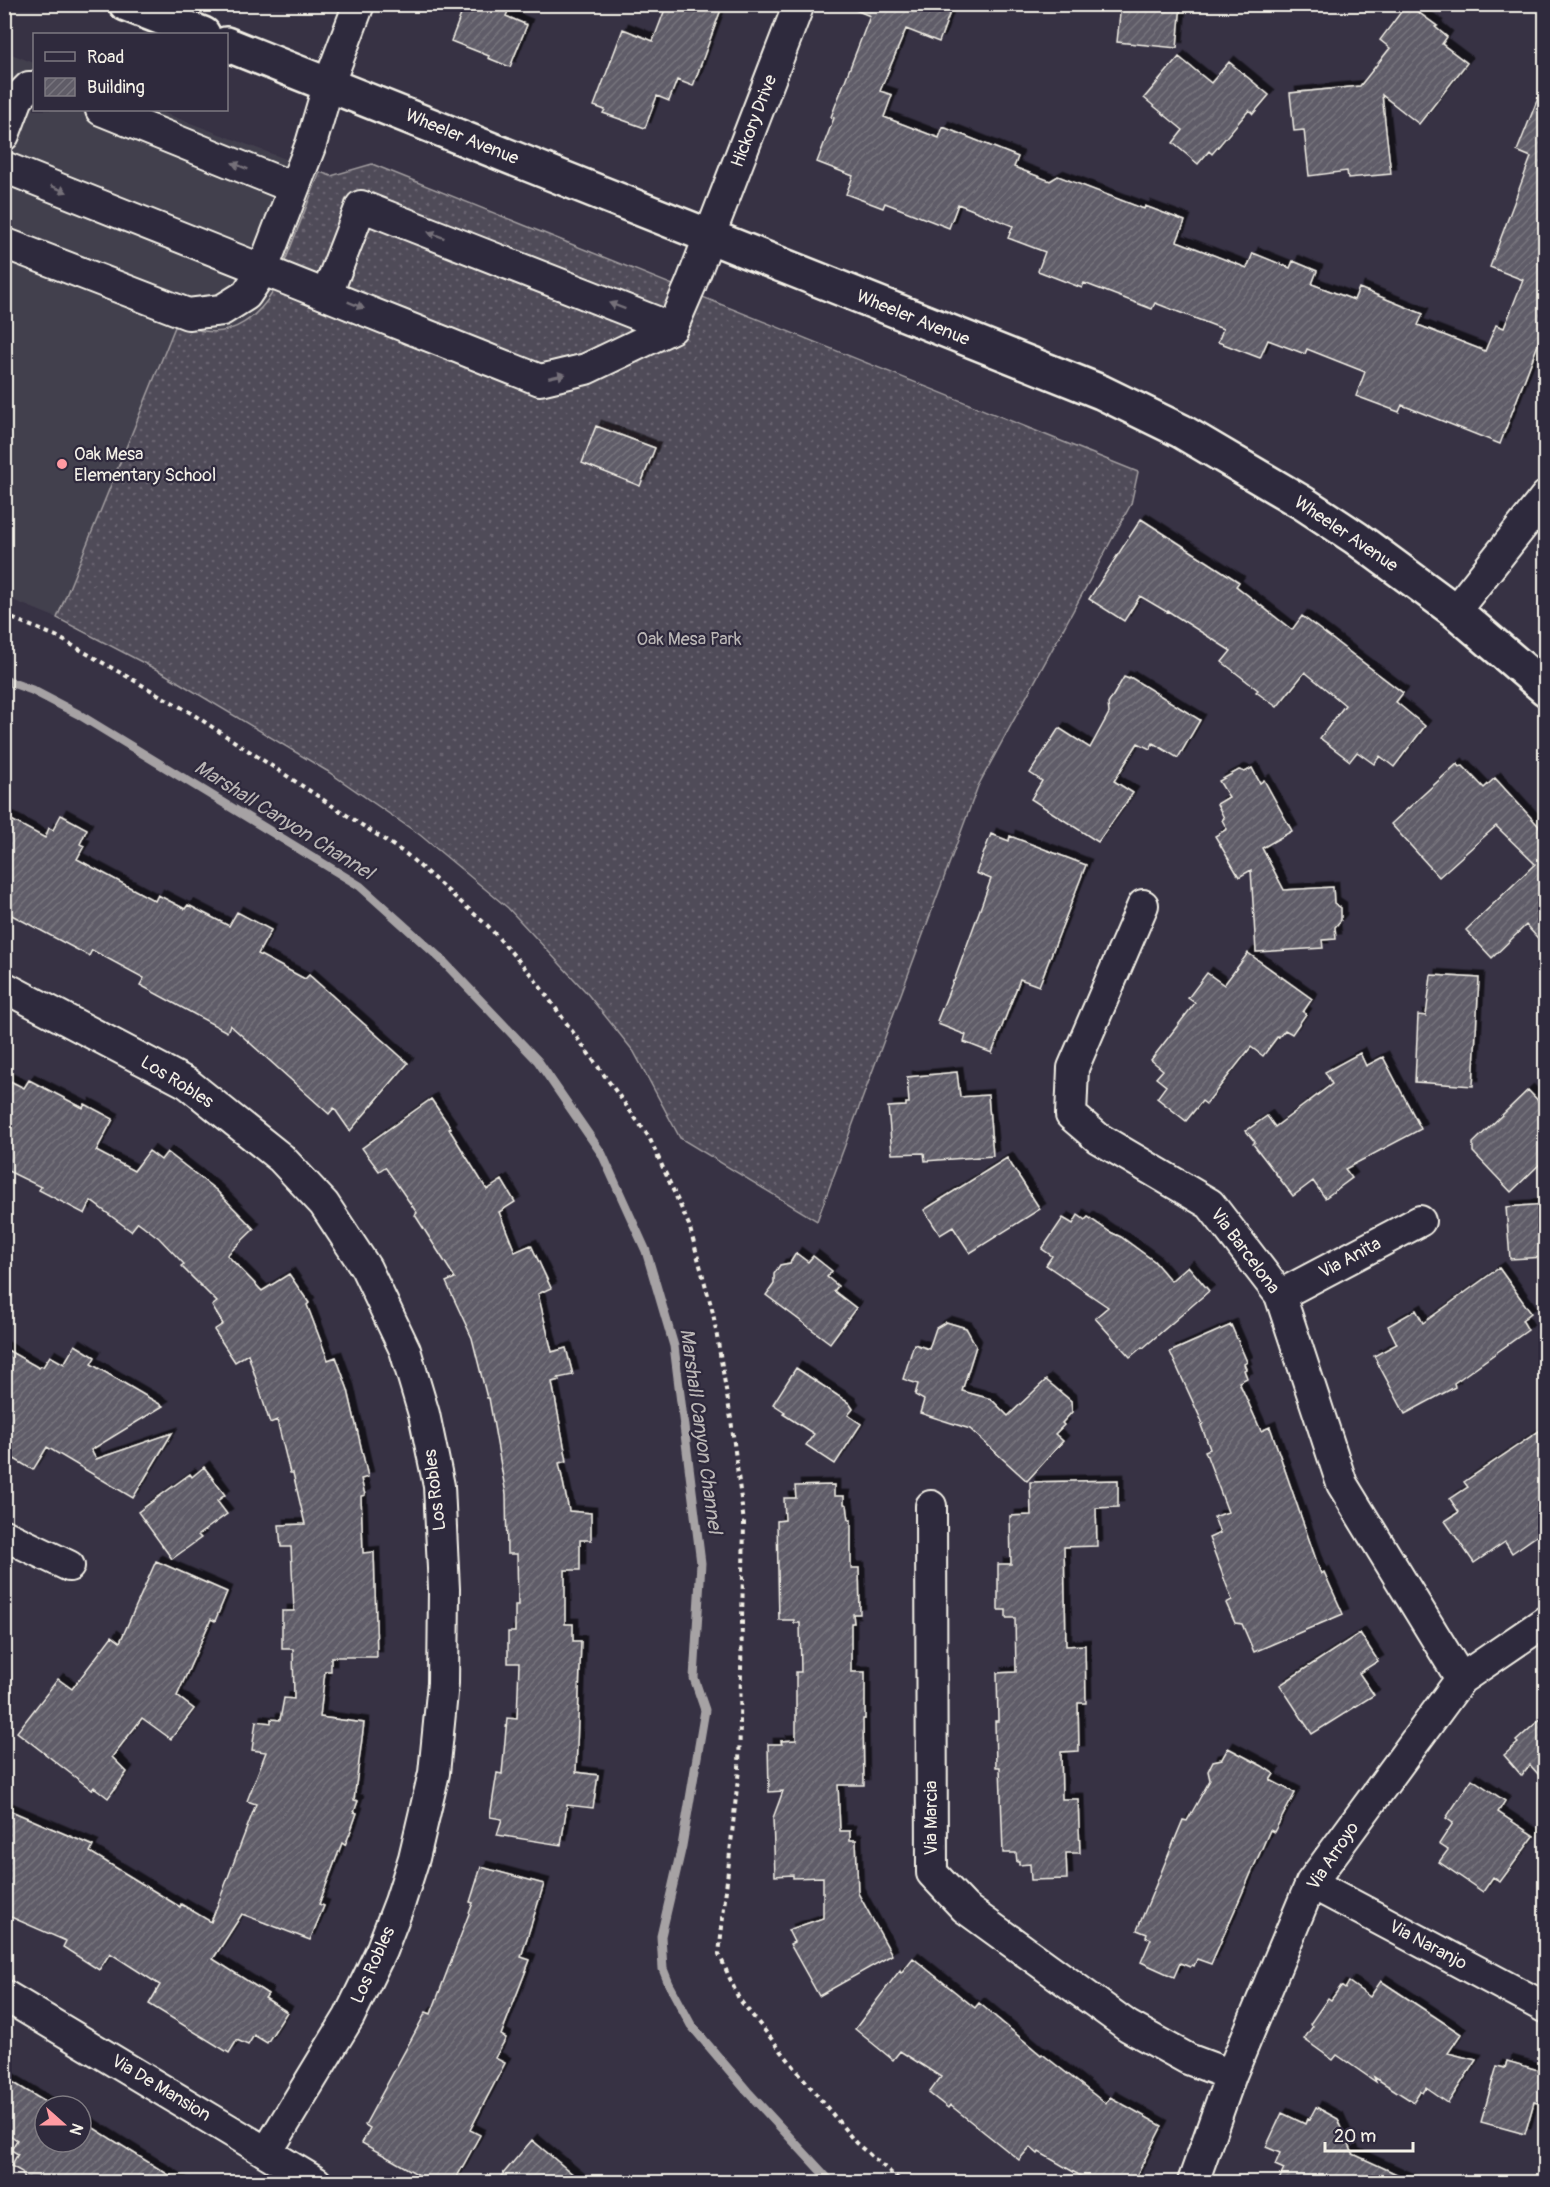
<svg xmlns="http://www.w3.org/2000/svg" width="1550" height="2187" viewBox="0 0 1550 2187" font-family="Pangolin,sans-serif">
	<style>
		.built { fill: #433f4e }
		.grass { fill: url(#grass-dots); stroke: #a29ea0; stroke-width: 1.5 }
		.lines { fill: none; stroke-linecap: round; stroke-linejoin: round }
		.stream { stroke: #a6a2a4; stroke-width: 9 }
		.building { fill: url(#building-hatch); stroke: #f4f1e8; stroke-width: 1.5; filter: url(#shadow) }
		.minor-casing { stroke: #f4f1e8; stroke-width: 34 }
		.major-casing { stroke: #f4f1e8; stroke-width: 38 }
		.path { stroke: #f4f1e8; stroke-width: 4; stroke-dasharray: 4.5 4.5; stroke-linecap: butt }
		.minor { stroke: #2f2a3d; stroke-width: 30 }
		.major { stroke: #2f2a3d; stroke-width: 33 }
		.oneway { fill: #747079 }
		.poi-dot { fill: #ff9aa2; stroke: #2f2a3d; stroke-width: 2 }
		.labels { text-anchor: middle; dominant-baseline: central; stroke-width: 4.5; stroke-linejoin: round; paint-order: stroke }
		.street-label { font-size: 18px; fill: #f4f1e8; stroke: #2f2a3d }
		.poi-label { font-size: 18px; fill: #f4f1e8; stroke: #2f2a3d; text-anchor: start }
		.park-label { font-size: 18px; fill: #bbb7b6; stroke: #2f2a3d }
		.water-label { font-size: 20px; font-style: italic; fill: #bab6b5; stroke: #2f2a3d }
	</style>
	<defs>
		<pattern id="grass-dots" width="8" height="8" patternUnits="userSpaceOnUse" patternTransform="scale(1.5)"><rect width="8" height="8" fill="#504b59"/><path d="M2 2h.1M6 6h.1" fill="none" stroke="#6a6571" stroke-width="1.8" stroke-linecap="round"/></pattern>
		<pattern id="building-hatch" width="6" height="6" patternUnits="userSpaceOnUse" patternTransform="scale(1.5)"><rect width="6" height="6" fill="#5f5c67"/><path d="M-1 1l2-2M0 6l6-6M5 7l2-2" fill="none" stroke="#77747d"/></pattern>
		<filter id="shadow"><feDropShadow dx="5.5" dy="-5.5" stdDeviation="0" flood-color="#0009"/></filter>
	</defs>
	<rect width="100%" height="100%" fill="#373244"/>
	<filter id="ink" filterUnits="userSpaceOnUse"><feTurbulence type="fractalNoise" baseFrequency=".0167" numOctaves="2"/><feDisplacementMap in="SourceGraphic" scale="12" xChannelSelector="R" yChannelSelector="G"/><feConvolveMatrix kernelMatrix="1 2 1 2 8 2 1 2 1" color-interpolation-filters="sRGB"/></filter>
	<g filter="url(#ink)">
		<path class="built" d="M4 51 34 63V110H156L320 172 273 292 265 305 244 322 232 329 218 332 202 331 177 323 57 618 5 597Z"/>
		<path class="grass" d="M372 164 1138 472 1131 504 978 786 817 1221 680 1138 634 1052 586 992 508 908 420 835 327 771 163 673 57 618 177 322C186 325 195 330 204 331 234 336 258 316 273 292L320 172 331 176Z"/>
		<g class="lines">
			<path class="stream" d="M4 680 32 690 78 714 360 886 440 958 538 1061 602 1154 646 1251 674 1346 701 1563 694 1678 705 1710 682 1846 661 1936 663 1969 669 1984 691 2025 747 2091 831 2182"/>
		</g>
		<path class="building" d="M465 4H511L506 16 527 25 510 67 488 58 489 56 451 41Z
			M667 4H723L693 86 677 80 669 101 657 96 645 128 603 113 605 110 594 106 623 29 653 41Z
			M847 4H953L939 42 906 29 880 91 892 95 884 117 939 138 943 127 1018 157 1014 167 1050 181 1058 176 1144 209 1145 206 1185 221 1177 241 1247 268 1253 253 1290 268 1293 261 1317 271 1312 284 1354 300 1359 288 1423 314 1418 325 1485 351 1496 325 1504 328 1523 280 1490 267 1531 157 1517 151 1544 83H1545V326L1500 444 1402 405 1399 412 1356 396 1365 372 1307 349 1305 354 1268 340 1260 358 1218 342 1223 329 1155 303 1152 309 1084 283 1082 288 1038 271 1045 252 1008 238 1013 226 958 204 949 228 885 203 883 208 846 194 853 176 817 162 834 118 831 117 870 16 846 6Z
			M1121 4H1181L1177 48 1117 42Z
			M1407 4 1437 26 1435 27 1447 37 1442 44 1467 63 1419 124 1382 95 1391 174 1348 178 1347 171 1309 176 1304 130 1294 131 1290 93 1360 86 1390 48 1380 40Z
			M1179 57 1211 83 1229 62 1269 95 1253 114 1249 110 1212 154 1209 151 1198 164 1173 143 1183 130 1144 98Z
			M596 426 655 448 640 486 582 463Z
			M1141 519 1239 582 1236 586 1292 630 1302 616 1403 693 1396 702 1425 726 1394 767 1380 756 1374 764 1357 752 1350 761 1320 738 1345 705 1305 672 1277 707 1256 692 1258 690 1222 662 1231 651 1168 611 1167 612 1140 596 1124 621 1089 599Z
			M1124 677 1129 679 1130 677 1200 720 1178 758 1153 743 1150 749 1138 743 1114 781 1133 793 1098 842 1031 799 1042 781 1030 773 1059 728 1090 748 1109 713 1108 704Z
			M1457 764 1459 767 1463 766 1484 788 1495 778 1545 833V946L1526 925 1492 958 1466 930 1535 864 1496 826 1439 877 1391 824Z
			M1252 768 1260 783 1264 780 1292 831 1262 848 1284 890 1333 887 1334 903 1341 908V920L1335 927 1336 939 1322 940 1323 948 1256 952 1251 870 1239 877 1215 836 1227 829 1222 820 1224 818 1217 804 1229 797 1219 781 1239 770 1245 772Z
			M61 815 87 829 80 844 84 846 77 859 155 901 158 895 185 909 188 905 229 926 237 912 271 930 258 954 305 979 309 975 408 1063 350 1131 334 1108 329 1114 230 1025 227 1032 140 985 144 978 92 950 89 956 4 911V816L45 838 49 828 53 830Z
			M991 834 1009 841 1010 836 1086 865 1039 986 1020 979 992 1053 964 1042 966 1035 938 1024 939 1022 937 1021 953 981H954L991 879 976 873Z
			M1248 953 1312 999 1303 1012 1306 1014 1292 1034 1285 1030 1279 1037 1278 1036 1263 1056 1251 1047 1206 1104 1202 1101 1186 1121 1157 1098 1166 1086 1156 1078 1163 1070 1151 1060 1195 1003 1188 998 1207 973 1224 985Z
			M1431 975 1479 978 1473 1086 1415 1082 1418 1015 1426 1016Z
			M1360 1053 1366 1066 1383 1057 1421 1129 1345 1169 1352 1178 1325 1198 1313 1181 1293 1196 1253 1144 1255 1142 1246 1131 1267 1116 1275 1127 1332 1084 1325 1072Z
			M957 1072 960 1097 988 1095 993 1156 925 1161 924 1153 892 1154 888 1107 906 1106V1103H909L907 1077Z
			M4 1078 24 1088 29 1080 83 1108 85 1104 113 1119 96 1151 134 1171 149 1151 161 1160 167 1152 216 1190 254 1229 227 1255 262 1291 289 1274 309 1303 307 1305 328 1360 336 1357 348 1390 368 1477 361 1479 365 1495 361 1496 363 1553 374 1552 377 1657H331V1671H325L320 1717 364 1723 354 1800 358 1801 354 1812 357 1813 350 1833 345 1845 342 1843 319 1904 324 1906 310 1940 242 1914 213 1959 268 1994 265 1998 287 2012 267 2043 254 2035 248 2045 237 2040 229 2053 149 2004 160 1985 110 1953 99 1970 63 1947 66 1941 4 1914V1808L93 1846 90 1852 180 1907 181 1904 211 1922 256 1804 247 1801 266 1752 252 1750 256 1721 271 1723V1719L280 1720 284 1698 294 1699 293 1649H282V1611H294L291 1547H281L279 1525 305 1524 293 1473H290L277 1420 270 1423 248 1354 235 1362 214 1330 223 1324 212 1306 217 1302 181 1266 184 1264 159 1238 138 1222 131 1231 91 1201 85 1214 39 1190 41 1187 4 1169Z
			M1528 1090 1545 1108V1159L1511 1192 1473 1152V1143Z
			M431 1099 451 1128 449 1129 487 1190 502 1180 515 1202 499 1212 515 1252 531 1245 551 1288 538 1294 552 1352 566 1348 573 1375 558 1378 559 1380 552 1382 567 1461 559 1463 569 1511 591 1513V1540H580V1570H565V1624H573V1641H581L576 1772 598 1775 593 1808 567 1805 561 1845 497 1835 502 1819 490 1817 497 1773 502 1774 507 1718 517 1719 519 1663H508V1632H515V1605H518L517 1554H507L506 1494 489 1398H487L472 1338 446 1282 455 1278 415 1215 417 1213 385 1167 379 1171 362 1148Z
			M1007 1158 1040 1209 970 1253 953 1227 940 1235 924 1210Z
			M1545 1204V1257L1510 1259 1506 1207Z
			M1078 1215 1085 1220 1088 1217 1110 1232 1121 1237 1154 1261 1171 1281 1188 1266 1209 1291 1143 1348 1142 1347 1130 1357 1095 1318 1108 1307 1046 1265 1052 1256 1042 1249 1063 1218 1073 1224Z
			M796 1253 808 1262 813 1256 832 1271 827 1277 838 1286 834 1291 856 1308 830 1343 766 1295 774 1284V1274L780 1265 790 1263Z
			M1499 1268 1531 1313 1522 1320 1528 1330 1454 1383 1455 1387 1405 1414 1374 1356 1397 1344 1388 1326 1416 1310 1423 1323Z
			M946 1322 966 1328 976 1346 962 1391 991 1399 1008 1416 1046 1380 1071 1401 1072 1412 1062 1423 1064 1425 1055 1434 1063 1441 1027 1481 970 1429 920 1413 924 1400 915 1395 918 1384 903 1379 914 1344 929 1349 936 1328Z
			M1231 1325 1247 1362 1244 1364 1246 1369 1244 1370 1247 1378 1239 1382 1261 1431 1270 1427 1321 1574 1324 1572 1343 1614 1254 1652 1242 1624 1235 1623 1226 1603 1232 1600 1209 1538 1220 1533 1214 1517 1228 1512 1205 1451 1210 1449 1201 1425 1203 1424 1170 1352Z
			M75 1345 95 1357 91 1364 163 1406 91 1450 96 1459 172 1433 133 1498 47 1447 33 1470 4 1453V1348L39 1368 41 1366 43 1367 50 1356 64 1364Z
			M796 1368 849 1403 853 1409 848 1415 861 1424 835 1464 806 1445 814 1434 783 1414 785 1412 773 1404Z
			M1545 1427V1530L1512 1553 1505 1542 1474 1563 1445 1521 1459 1512 1450 1499 1468 1487 1464 1482Z
			M204 1467 225 1495 217 1501 227 1514 198 1535 201 1538 172 1559 138 1512 190 1474 192 1477Z
			M1118 1480V1507L1096 1508 1097 1546 1064 1547 1066 1646 1085 1645 1086 1703H1078L1079 1751 1061 1752 1062 1799H1078L1080 1853H1066L1067 1879 1031 1880 1030 1864 1019 1865V1862H1017L1016 1853H1003L1000 1767H996L995 1721H998L997 1673 1016 1672 1015 1618H1006V1610H998V1564H1011L1010 1516 1031 1515 1030 1482Z
			M834 1485V1496H844V1504L847 1505 849 1520H851V1568H859L860 1614H853L854 1623H851V1672H865V1719H863L864 1785H838L840 1831H850V1840H856L858 1893 892 1955 819 1996 790 1944 794 1942 788 1930 823 1918V1877L793 1878V1875L775 1876 773 1818 783 1791 769 1792 768 1744H782L781 1741 796 1740V1672H801L800 1623H794V1620H779L777 1521 785 1520 784 1498H796L795 1486Z
			M156 1561 227 1592 215 1621 211 1619 177 1696 194 1709 171 1739 142 1718 112 1757 127 1772 108 1798 94 1787 92 1790 17 1732 58 1679 72 1689 112 1636 120 1642Z
			M1360 1633 1378 1661 1359 1673 1374 1695 1312 1734 1280 1685Z
			M1545 1715V1782L1530 1765 1522 1776 1504 1755 1518 1743 1516 1741Z
			M1228 1748 1262 1766 1274 1774 1270 1780 1295 1793 1274 1832 1270 1830 1211 1964 1197 1959 1194 1966 1192 1965 1190 1967 1180 1963 1174 1977 1141 1962 1151 1939 1146 1937 1147 1934 1137 1930 1183 1820 1187 1821 1210 1780 1208 1771 1213 1761 1222 1759Z
			M1472 1779 1505 1801 1498 1812 1534 1836 1500 1882 1493 1877 1483 1892 1439 1862 1448 1850 1439 1844 1453 1823 1446 1818Z
			M481 1867 544 1884 521 1957 530 1960 501 2035 506 2038 495 2058 505 2063 470 2130 480 2135 454 2182H431L362 2143 370 2128 365 2125 426 2012 431 2014 473 1903 470 1902Z
			M913 1958 975 2008 979 2003 1041 2055 1042 2054 1106 2104 1110 2097 1162 2126 1133 2182H1091L1039 2152 1038 2154 1030 2147 1019 2160 950 2105 948 2108 929 2093 941 2077 900 2051 893 2060 855 2029 900 1970 901 1973Z
			M1381 1981 1461 2034 1448 2053 1476 2060 1448 2103 1426 2088 1423 2093 1420 2091 1413 2102 1374 2077 1376 2082 1337 2055 1333 2060 1304 2039 1313 2026 1310 2024 1328 1998 1331 2000 1341 1986 1345 1989 1349 1982 1370 1997Z
			M1507 2061 1545 2072V2091L1542 2104 1534 2102 1525 2134 1481 2122 1497 2066 1505 2068Z
			M4 2077 52 2106H45V2142H81V2120L180 2182H24L22 2172 11 2166 18 2154 11 2150 17 2140 4 2131Z
			M1316 2107 1338 2119 1353 2154 1414 2182H1278L1284 2169 1275 2165 1280 2153 1266 2147 1282 2113 1305 2124 1307 2119 1309 2120Z
			M532 2140 582 2182H496Z"/>
		<g class="lines">
			<defs>
				<path id="minor" d="M101 110 294 188
					M4 135 18 98 29 87H34
					M4 167 540 380 586 369 672 328 691 284 799 4
					M4 243 188 314 222 310 246 295 262 271 294 188 311 144 329 83 359 4
					M327 294 361 206 672 328
					M1455 611 1546 496
					M1143 905 1073 1068 1071 1115 1098 1138 1210 1204 1280 1295 1342 1484 1461 1679
					M4 987 187 1083 281 1158 324 1204 366 1268 405 1350 424 1414 439 1486 444 1589 443 1683 434 1773 414 1858 400 1902 381 1951 349 2017 267 2152
					M1280 1295 1420 1221
					M931 1506 932 1873 965 1908 1128 2026 1188 2059 1231 2075
					M4 1535 69 1566
					M1311 1883 1546 2008
					M4 1995 316 2182
					M1193 2182 1231 2075 1311 1883 1461 1679 1546 1621"/>
				<path id="major" d="M126 4 203 34
					M226 44 1101 392 1181 431 1303 503 1356 538 1455 611 1546 689"/>
			</defs>
			<use href="#minor" class="minor-casing"/>
			<use href="#major" class="major-casing"/>
			<path class="path" d="M4 615 56 636 191 713 406 854 488 926 533 977 649 1137 689 1225 713 1313 731 1419 744 1523 739 1769 719 1954 739 1999 856 2143 902 2182"/>
			<use href="#minor" class="minor"/>
			<use href="#major" class="major"/>
		</g>
		<defs><path id="oneway-solid" d="M-6-.8H1V-3.2L6.5 0L1 3.2V.8H-6Z" transform="scale(1.5)"/></defs>
		<g class="oneway">
			<use href="#oneway-solid" transform="translate(240 166) rotate(-158)"/>
			<use href="#oneway-solid" transform="translate(59 189) rotate(22)"/>
			<use href="#oneway-solid" transform="translate(436 235) rotate(-159)"/>
			<use href="#oneway-solid" transform="translate(356 305) rotate(22)"/>
			<use href="#oneway-solid" transform="translate(617 306) rotate(-159)"/>
			<use href="#oneway-solid" transform="translate(557 376) rotate(-12)"/>
		</g>
	</g>
	<circle class="poi-dot" cx="62" cy="464" r="6"/>
	<g class="labels">
		<g class="street-label">
			<text transform="translate(754 121) rotate(-69)">Hickory Drive</text>
			<text transform="translate(462 137) rotate(22)">Wheeler Avenue</text>
			<text transform="translate(913 318) rotate(22)">Wheeler Avenue</text>
			<text transform="translate(1346 534) rotate(34)">Wheeler Avenue</text>
			<text transform="translate(177 1082) rotate(32)">Los Robles</text>
			<text transform="translate(1245 1251) rotate(53)">Via Barcelona</text>
			<text transform="translate(1350 1258) rotate(-28)">Via Anita</text>
			<text transform="translate(435 1490) rotate(-97)">Los Robles</text>
			<text transform="translate(931 1818) rotate(-90)">Via Marcia</text>
			<text transform="translate(1333 1856) rotate(-56)">Via Arroyo</text>
			<text transform="translate(1428 1945) rotate(28)">Via Naranjo</text>
			<text transform="translate(373 1965) rotate(-66)">Los Robles</text>
			<text transform="translate(161 2088) rotate(31)">Via De Mansion</text>
		</g>
		<g class="poi-label">
			<text x="74" y="454">Oak Mesa<tspan x="74" dy="21">Elementary School</tspan></text>
		</g>
		<g class="park-label">
			<text x="689" y="639">Oak Mesa Park</text>
		</g>
		<g class="water-label">
			<text transform="translate(284 820) rotate(32)">Marshall Canyon Channel</text>
			<text transform="translate(701 1431) rotate(82)">Marshall Canyon Channel</text>
		</g>
	</g>
	<rect width="1550" height="2187" fill="none" stroke="#2f2a3d" stroke-width="24"/>
	<rect x="12" y="12" width="1526" height="2163" fill="none" stroke="#f4f1e8" stroke-width="2" filter="url(#ink)"/>
	<rect x="33" y="33" width="195" height="78" fill="#2f2a3d" stroke="#7e7a81" stroke-width="1.5"/>
	<rect x="45" y="52" width="30" height="9" fill="#2f2a3d" stroke="#7e7a81" stroke-width="1.5"/>
	<text x="87" y="63" font-size="18" fill="#f4f1e8">Road</text>
	<rect x="45" y="78" width="30" height="18" fill="url(#building-hatch)" stroke="#7e7a81" stroke-width="1.5"/>
	<text x="87" y="93" font-size="18" fill="#f4f1e8">Building</text>
	<g transform="translate(63 2124) rotate(111)"><circle r="28" fill="#2f2a3d" stroke="#7e7a81" stroke-width="1.5"/>
	<path d="M0-4.5L10 22L0 15L-10 22Z" fill="#ff9aa2"/>
	<text y="-9" font-size="16" font-weight="bold" text-anchor="middle" fill="#f4f1e8">N</text>
	</g>
	<path d="M1325 2142v9h88v-9" fill="none" stroke="#f4f1e8" stroke-width="3"/>
	<text x="1334" y="2142" font-size="18" fill="#f4f1e8" stroke="#2f2a3d" stroke-width="4.5" paint-order="stroke">20 m</text>
</svg>
